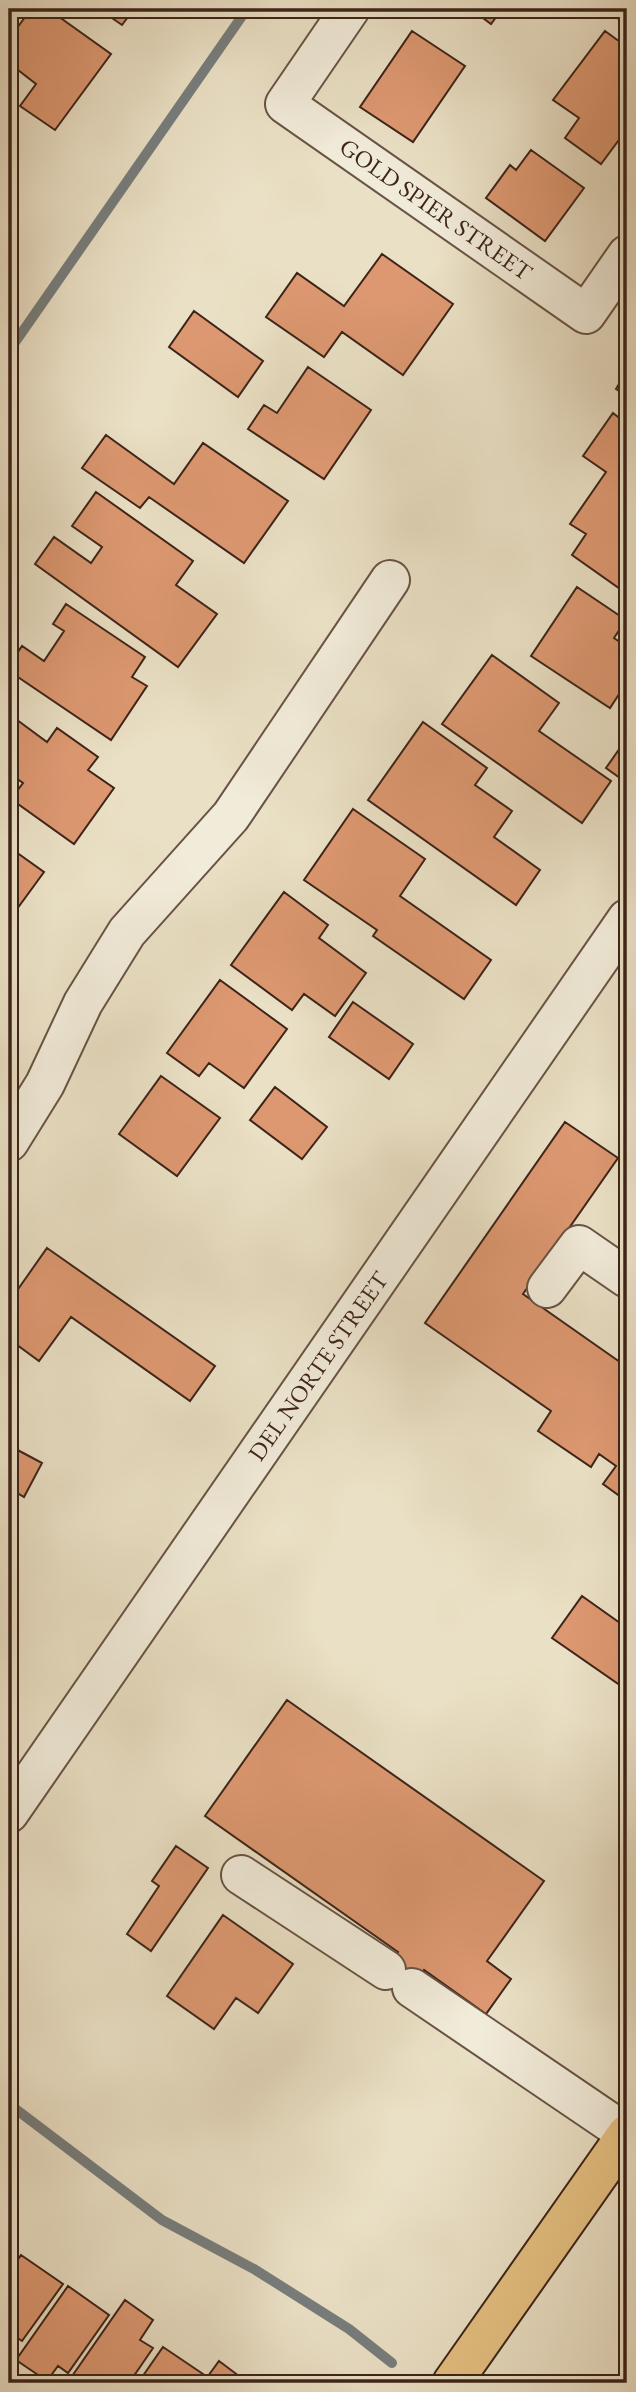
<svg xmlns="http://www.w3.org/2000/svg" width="636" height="2392" viewBox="0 0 636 2392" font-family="'EB Garamond',serif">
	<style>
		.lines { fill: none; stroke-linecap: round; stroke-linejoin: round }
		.stream { stroke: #777e7d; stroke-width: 10 }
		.building { fill: #dd9871; stroke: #3d2419; stroke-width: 2 }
		.minor-casing { stroke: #685344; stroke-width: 42 }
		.major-casing { stroke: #3d2419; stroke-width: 42 }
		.minor { stroke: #f1ebd9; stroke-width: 38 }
		.major { stroke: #e5c082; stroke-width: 38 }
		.labels { text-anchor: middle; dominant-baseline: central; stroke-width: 5; stroke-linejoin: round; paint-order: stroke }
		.street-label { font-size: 24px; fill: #3d2419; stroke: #f1ebd9 }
	</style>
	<rect width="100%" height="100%" fill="#eae0c5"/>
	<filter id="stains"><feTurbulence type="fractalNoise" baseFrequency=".00286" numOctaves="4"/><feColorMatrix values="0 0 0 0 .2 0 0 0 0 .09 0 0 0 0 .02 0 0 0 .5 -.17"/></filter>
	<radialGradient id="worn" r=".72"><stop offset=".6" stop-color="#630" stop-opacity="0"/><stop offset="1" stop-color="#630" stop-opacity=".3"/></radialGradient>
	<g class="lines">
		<path class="stream" d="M9 351 247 9
			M9 2104 162 2220 254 2269 349 2329 392 2363"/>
	</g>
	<path class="building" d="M31 9H48L111 54 55 130 20 106 36 84 9 63V39Z
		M99 9H134L122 25Z
		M471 9H502L491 24Z
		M605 9H627V25Z
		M412 31 465 66 413 142 360 107Z
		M605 31 627 47V129L601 164 565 138 579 118 553 100Z
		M531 150 584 188 545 241 486 198 510 165 516 170Z
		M382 254 453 304 403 375 342 332 324 357 266 317 297 273 344 306Z
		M194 311 263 361 238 397 169 347Z
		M308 367 371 410 324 479 248 429 264 405 277 413Z
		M627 371V396L616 389Z
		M613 413 627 424V585L623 591 572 555 586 534 570 524 606 472 583 456Z
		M106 435 174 484 203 443 288 501 244 563 149 497 140 508 82 468Z
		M96 492 193 561 176 585 217 614 178 667 35 564 54 537 91 563 102 547 72 526Z
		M577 587 626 620 614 638 627 647V682L610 708 531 656Z
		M66 604 145 657 132 677 147 686 111 740 9 671V665L22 646 44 661 64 631 53 624Z
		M492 655 559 703 539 731 611 781 582 823 442 724Z
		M9 714 47 742 57 728 98 757 88 770 114 788 74 844 11 799 23 783 9 773Z
		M423 722 487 768 475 785 512 811 494 837 540 870 516 905 368 800Z
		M627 738V783L606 768Z
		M353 809 425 859 400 896 491 960 464 999 373 936 377 930 304 880Z
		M9 847 44 872 9 920Z
		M284 892 328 925 319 938 366 973 335 1016 304 994 292 1010 231 965Z
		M220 980 287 1029 244 1088 209 1063 199 1076 167 1053Z
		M353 1002 413 1044 389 1079 329 1037Z
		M161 1076 220 1118 177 1176 119 1134Z
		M275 1087 327 1127 302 1159 250 1120Z
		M565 1122 618 1158 523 1294 627 1367V1488L621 1497 603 1484 616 1466 599 1454 591 1467 538 1431 551 1411 425 1323Z
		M47 1248 215 1366 190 1401 71 1317 39 1361 9 1339V1302Z
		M12 1447 42 1463 24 1497 9 1488V1453Z
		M582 1596 627 1628V1690L552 1638Z
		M287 1700 544 1881 487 1961 511 1979 486 2014 424 1970 405 1997 380 1979 398 1952 205 1816Z
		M176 1846 208 1868 151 1951 127 1934 159 1886 152 1881Z
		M223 1915 293 1964 258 2013 236 1998 214 2029 167 1996Z
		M21 2255 63 2284 22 2341 13 2335 9 2340V2273Z
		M68 2286 109 2315 68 2373 58 2366 47 2381 16 2360Z
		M125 2300 153 2320 140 2340 153 2348 129 2383H71L68 2382Z
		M163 2347 203 2374 197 2383H138Z
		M219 2361 247 2382 246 2383H203Z"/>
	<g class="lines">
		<defs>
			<path id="minor" d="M350 9 285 104 586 314 627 255
				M9 1142 45 1084 83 1003 127 932 231 816 390 580
				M547 1288 579 1245 627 1278
				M9 1813 627 919
				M241 1875 386 1970
				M412 1988 627 2134"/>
			<path id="major" d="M452 2383 627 2134"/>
		</defs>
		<use href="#minor" class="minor-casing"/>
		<use href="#major" class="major-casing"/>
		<use href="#minor" class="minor"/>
		<use href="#major" class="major"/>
	</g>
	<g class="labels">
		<g class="street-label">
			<text transform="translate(436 209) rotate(35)">GOLD SPIER STREET</text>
			<text transform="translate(318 1366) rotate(-55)">DEL NORTE STREET</text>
		</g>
	</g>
	<rect width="636" height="2392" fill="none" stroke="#eae0c5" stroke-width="35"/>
	<rect x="10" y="10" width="615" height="2371" fill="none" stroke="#3d2419" stroke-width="3.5"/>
	<rect x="18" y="18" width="601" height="2357" fill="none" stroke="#3d2419" stroke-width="2"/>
	<rect width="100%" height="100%" filter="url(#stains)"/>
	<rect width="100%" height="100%" fill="url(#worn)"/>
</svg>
